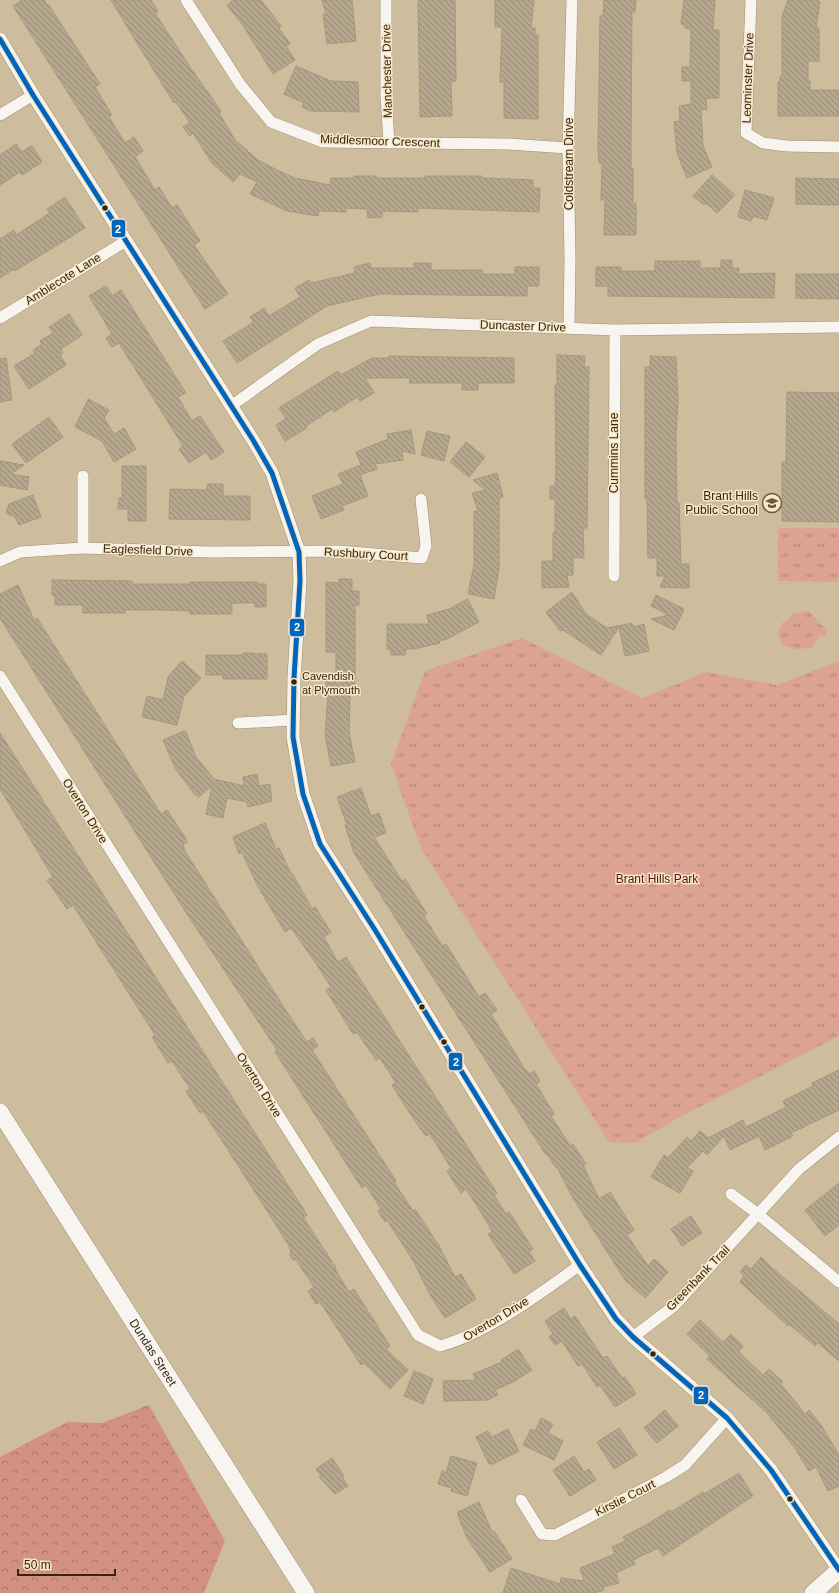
<svg xmlns="http://www.w3.org/2000/svg" width="839" height="1593" viewBox="0 0 839 1593" font-family="Helvetica,sans-serif">
	<style>
		.forest { fill: url(#forest-crowns) }
		.park { fill: url(#park-tufts) }
		.building { fill: url(#building-back-hatch); stroke: #a6987e }
		.lines { fill: none; stroke-linecap: round; stroke-linejoin: round }
		.minor-casing { stroke: #9c8e74; stroke-width: 12 }
		.tertiary-casing { stroke: #9c8e74; stroke-width: 14 }
		.primary-casing { stroke: #9c8e74; stroke-width: 18 }
		.minor { stroke: #f8f5f0; stroke-width: 11 }
		.tertiary { stroke: #f8f5f0; stroke-width: 13 }
		.primary { stroke: #f8f5f0; stroke-width: 17 }
		.bus-1-casing { stroke: #f7e6c8; stroke-width: 8 }
		.bus-1 { stroke: #0065bd; stroke-width: 5 }
		.bus-dot { fill: #33270d; stroke: #f7e6c8; stroke-width: 1.5 }
		.labels { text-anchor: middle; dominant-baseline: central; stroke-width: 3; stroke-linejoin: round; paint-order: stroke }
		.bus-label { font-size: 11px; fill: #33270d; stroke: #f7e6c8; text-anchor: start }
		.street-label { font-size: 12px; fill: #33270d; stroke: #f7e6c8 }
		.poi-label { font-size: 12px; fill: #33270d; stroke: #f7e6c8; text-anchor: end }
		.park-label { font-size: 12px; fill: #561418; stroke: #f7e6c8 }
		.line-badge { stroke: #f7e6c8; stroke-width: 1.5 }
		.badge-label { font-size: 11px; text-anchor: middle; font-weight: bold; fill: #fff }
	</style>
	<defs>
		<pattern id="forest-crowns" width="20" height="18" patternUnits="userSpaceOnUse"><rect width="20" height="18" fill="#d29182"/><path d="M2 6a3 3 0 1 1 6 0M12 15a3 3 0 1 1 6 0" fill="none" stroke="#ab7669"/></pattern>
		<pattern id="park-tufts" width="24" height="20" patternUnits="userSpaceOnUse"><rect width="24" height="20" fill="#dca292"/><path d="M3 7l-1-3M5 7V3M7 7l1-3M15 17l-1-3M17 17v-4M19 17l1-3" fill="none" stroke="#b38476"/></pattern>
		<pattern id="building-back-hatch" width="6" height="6" patternUnits="userSpaceOnUse"><rect width="6" height="6" fill="#b6a88e"/><path d="M-1 5l2 2M0 0l6 6M5-1l2 2" fill="none" stroke="#958972"/></pattern>
	</defs>
	<rect width="100%" height="100%" fill="#cebd9c"/>
	<path class="forest" d="M149 1405 225 1541 204 1593H0V1457L67 1422 102 1423Z"/>
	<path class="park" d="M778 528H839V582L778 581Z
		M808 611C816 617 819 624 827 629L825 636H820L811 648 796 649 782 645 778 633 783 622H786L792 614Z
		M522 638 642 698 706 672 777 685 839 661V1036L680 1117 635 1143 609 1142 421 848 391 764 425 671Z"/>
	<path class="building" d="M22 0H44L47 5 48 4 100 84 95 87 112 115 109 117 125 143 134 137 143 151 135 157 155 190 159 187 172 208 177 205 200 241 194 245 228 294 205 309 13 6Z
		M111 0H151L158 11 155 13 190 67 221 111 219 113 235 140 258 160 277 170 295 178 330 185 331 178H354V176H376V178H425V176H482V178L533 180V188H540L539 212 418 208V212L382 211V217L368 218 367 209 346 208V212L319 211 318 216 287 211 250 194 257 182 240 174 233 182 212 163 193 133 190 136 183 127 190 123 176 102 174 103 162 84Z
		M234 0H261L281 26 279 28 290 44 286 46 295 60 273 74 244 27 227 5Z
		M322 0H352L356 41 327 44 323 14H326Z
		M418 0H455L456 81H451L452 116 420 117Z
		M495 0H534L531 28H535V35H538V119L504 118V82H500L502 27H495Z
		M604 0H636L635 12H632L631 144V168H633V203H636V235H604L605 200H601L602 163H599L598 151 600 16H603Z
		M684 0H715L713 30H719V98H706L707 109 701 110 703 146 712 167 687 178 677 153 674 122 680 121 679 106 691 104V81H682V67H690L691 29 685 28V25L681 24Z
		M788 0H816L820 2 816 28H819V61H808V81H810V90H839V116H778V82H780V76H782V17Z
		M296 66 331 81 358 82 359 112 311 111 302 107 304 103 284 94Z
		M16 144 22 152 31 146 33 147 42 162 22 175 20 172 0 185V155Z
		M712 175 735 195 717 213 706 203 704 205 693 196Z
		M796 178 839 179V205L796 204Z
		M745 190 774 198 767 220 753 216 751 221 738 217Z
		M65 197 85 228 15 271 14 269 0 278V239L14 230 16 235 50 213 47 209Z
		M721 260H732V268H739L738 274 775 273 774 298 608 296V286H596V267H621V271H655V261H700V268H721Z
		M370 263 371 268H414V263H431V270H482V274H515V267H539V286H527V296L380 294 327 306 237 363 223 341 254 322 250 317 264 308 269 316 300 297 295 288 309 280 311 283 355 273 354 267Z
		M796 274H839V299L796 298Z
		M106 286 112 296 121 290 186 393 178 397 192 421 200 416 224 452 211 460 206 452 189 463 179 449 183 446 119 343 112 347 106 338 112 334 89 296Z
		M69 314 82 335 61 349 63 353 60 355 66 365 29 389 14 366 35 353 33 350 42 344 40 341 53 333 49 327Z
		M557 355 585 356 584 367H589L587 528H583L584 558 573 557V575H567L569 587 542 588V561H553V533H555V499H550V486H555L556 472 555 385H557Z
		M389 356 514 358V383H478V390H462V383H409L410 378H365L374 393 360 401 357 397 334 412 332 409 306 426 307 428 285 441 276 425 286 419 279 408 338 371 341 375 372 358H389Z
		M650 356 676 357 678 400 676 437 677 503H679L681 564H689V588L660 587 665 576H657V558H648L647 499H645V367H650Z
		M6 358 12 400 0 402V359Z
		M787 392 839 393V522L782 521V462H786Z
		M88 399 109 410 104 418 114 434 124 428 136 449 114 462 102 441 75 427Z
		M49 417 63 437 26 463 12 444Z
		M411 430 415 454 402 451 403 460 375 464 377 469 360 475 368 496 342 506 344 510 321 519 312 496 345 483 342 482 338 474 361 465 356 452 388 439 387 434Z
		M427 431 450 436 444 461 421 455Z
		M466 442 485 457 469 477 450 462Z
		M0 461 24 465 11 474 29 477 27 490 0 485Z
		M122 466H146V521H128V509H118L119 498H122Z
		M497 473 503 497 499 498V568L494 599 468 594 474 565V511H478L472 493 485 490 473 480Z
		M207 484H223V496H250V520L169 519 170 489 207 490Z
		M33 495 41 517 19 525 15 517 6 513 9 504Z
		M339 579H352V591H359V605H355V694H350L349 732 355 762 331 766 325 735 328 694H326V681H336V652H326V582L339 583Z
		M52 580 132 581V584H190V582H258L257 584H266V607H255V603H232V614H190V611L163 610H125V613H83V605H55V596L52 595Z
		M18 585 34 620 37 618 42 626 161 814 167 810 185 837 187 842 183 845 185 851 283 1006 307 1042 313 1038 318 1046 312 1050 396 1181 394 1182 413 1211 415 1209 439 1246 455 1277 461 1274 476 1299 445 1318 429 1293 414 1262 387 1220 385 1222 378 1211 381 1209 366 1185 362 1188 307 1102 275 1052 277 1050 187 914 0 618V594Z
		M572 592 586 614 607 628 632 623 633 627 644 624 649 651 625 656 619 627 601 655 563 630 560 631 546 612Z
		M656 595 684 609 674 630 651 619 669 615 651 606Z
		M468 599 479 622 447 639 439 641 440 643 413 649H406L405 655H391V649H387V624H429L427 615 449 609Z
		M243 653 267 654V679H223V675H206V655H243Z
		M182 661 201 678 184 696 177 725 142 717 147 696 163 700 168 677Z
		M184 731 186 732 196 757 214 779 244 786 243 777 257 774 259 786 270 784 272 801 248 807 247 802 227 798 223 818 206 814 212 786 198 797 197 794 195 795 175 768 163 740Z
		M0 733 307 1215 303 1217 336 1268 335 1269 349 1292 354 1289 390 1346 386 1349 408 1370 390 1389 364 1363 361 1365 320 1302 316 1304 308 1291 314 1287 296 1260H293L290 1255 291 1252 289 1246 278 1228 203 1111 200 1113 186 1091 190 1089 172 1061 168 1063 152 1037 155 1035 73 905 67 909 47 880 53 877 0 789Z
		M361 788 371 816 379 813 386 833 374 837 402 881 405 879 427 914 424 916 442 946 446 944 479 997 485 993 497 1010 491 1014 524 1068 530 1074 534 1071 540 1081 536 1084 554 1114 551 1116 570 1146 573 1144 586 1164 583 1165 599 1199 610 1192 634 1230 627 1235 648 1266 654 1259 668 1272 645 1298 625 1280 573 1198 557 1167 556 1168 547 1154 546 1155 354 853 345 825H347L337 797Z
		M265 823 276 849 279 848 291 874 292 873 312 909 315 907 331 932 324 937 338 962 346 957 497 1193 494 1195 506 1214 509 1212 533 1249 529 1252 535 1261 514 1274 488 1234 492 1232 489 1225 466 1189 461 1193 447 1171 451 1168 430 1134 426 1136 422 1130H421L404 1104 392 1085 396 1083 380 1058 376 1060 357 1032 353 1034 326 990 331 987 315 962 291 928 285 932 257 885 242 852 239 854 233 837Z
		M839 1070V1110L791 1133 793 1136 765 1150 759 1136 730 1150 724 1136 707 1155 703 1151 687 1168 693 1171 680 1193 651 1177 664 1155 668 1158 687 1137 691 1141 700 1131 708 1138 743 1120 746 1127 786 1107 783 1101 813 1086 812 1083Z
		M839 1183V1225L825 1236 805 1210Z
		M691 1216 702 1233 682 1246 671 1229Z
		M761 1257 770 1266 839 1324V1361L818 1343 815 1346 789 1324 788 1326 740 1282 744 1276 740 1272 746 1265 751 1269Z
		M564 1308 571 1319 575 1316 603 1358 607 1356 622 1378 625 1377 636 1394 615 1407 600 1385 597 1387 582 1364 578 1366 562 1341 555 1345 549 1337 553 1334 545 1321Z
		M700 1320 723 1342 731 1334 743 1346 739 1352 763 1375 769 1369 783 1382 781 1384 805 1414 809 1410 821 1425 839 1455V1486L828 1491 816 1467 809 1471 795 1448 767 1413 707 1359 710 1356 687 1334Z
		M518 1349 532 1370 513 1382 495 1390 498 1395 487 1400 444 1401 443 1381 476 1380 473 1374 502 1362 501 1360Z
		M414 1371 433 1379 423 1404 404 1396Z
		M665 1410 678 1426 657 1443 644 1428Z
		M541 1418 553 1424 548 1433 563 1441 554 1460 523 1445 531 1429 535 1431Z
		M619 1428 637 1455 614 1469 597 1442Z
		M508 1429 519 1451 493 1464H489L476 1437 488 1431 492 1437Z
		M451 1456 477 1463 467 1496 451 1491 452 1488 438 1484 442 1471 446 1473Z
		M574 1456 584 1472 589 1469 596 1480 570 1496 553 1470Z
		M332 1458 344 1476 342 1477 348 1486 335 1494 319 1477 321 1476 316 1469Z
		M739 1473 753 1496 663 1556 658 1548 633 1560 635 1564 616 1573 619 1583 603 1587 604 1590 594 1593H503L511 1568 560 1584 561 1578 584 1581 580 1568 615 1554 612 1547 625 1541 623 1537 646 1525 670 1510 671 1512 703 1492 704 1494Z
		M479 1502 492 1532 494 1531 512 1559 490 1572 467 1538 458 1516V1512Z"/>
	<g class="lines">
		<defs>
			<path id="minor" d="M186 0 240 84 271 122 323 142 507 144 568 148
				M386 0V96L389 143
				M751 0 746 133 763 143 787 146 839 147
				M0 115 33 95
				M0 318 126 241
				M569 328 570 258 568 148 572 0
				M231 406 318 344 371 321 615 330 839 327
				M83 476V548
				M0 561 20 552 83 548 211 552 339 551 422 558 426 546 421 499
				M614 576 615 330
				M0 676 418 1335 440 1346C486 1334 541 1293 580 1265
				M238 723 294 720
				M731 1194 758 1214 839 1282
				M633 1337 674 1306 799 1169 839 1137
				M521 1500 542 1534 555 1535 666 1477 685 1465 727 1418"/>
			<path id="tertiary" d="M0 39 33 95 253 440 272 473 299 552 300 581 294 678 293 737 303 794 320 844 375 930 580 1265 616 1319 633 1337 727 1418 771 1470 839 1570"/>
			<g id="primary">
				<path id="s1" d="M0 1112 306 1593"/>
				<path d="M813 1593 839 1570"/>
			</g>
		</defs>
		<use href="#minor" class="minor-casing"/>
		<use href="#tertiary" class="tertiary-casing"/>
		<use href="#primary" class="primary-casing"/>
		<use href="#minor" class="minor"/>
		<use href="#tertiary" class="tertiary"/>
		<use href="#primary" class="primary"/>
		<defs>
			<path id="bus-1" d="M0 39 33 95 253 440 272 473 299 552 300 581 294 678 293 737 303 794 320 844 375 930 580 1265 616 1319 633 1337 727 1418 771 1470 839 1570"/>
		</defs>
		<use href="#bus-1" class="bus-1-casing"/>
		<use href="#bus-1" class="bus-1"/>
	</g>
	<defs>
		<symbol id="school-ring" viewBox="-11 -11 22 22"><circle r="9.5" fill="#f7e6c8" stroke="#695c3f" stroke-width="1.5"/><path d="M0-5L7-2L0 1L-7-2ZM-4 1L0 2.5L4 1V4Q0 6-4 4Z" fill="#695c3f"/></symbol>
	</defs>
	<g fill-rule="evenodd">
		<use href="#school-ring" x="761" y="492" width="22" height="22"/>
	</g>
	<g class="bus-dot">
		<circle cx="105" cy="208" r="3.5"/>
		<circle cx="294" cy="682" r="3.5"/>
		<circle cx="422" cy="1007" r="3.5"/>
		<circle cx="444" cy="1042" r="3.5"/>
		<circle cx="653" cy="1354" r="3.5"/>
		<circle cx="790" cy="1499" r="3.5"/>
	</g>
	<g class="labels">
		<g class="bus-label">
			<text x="302" y="676">Cavendish<tspan x="302" dy="14">at Plymouth</tspan></text>
		</g>
		<g class="street-label">
			<text transform="translate(387 71) rotate(-91)">Manchester Drive</text>
			<text transform="translate(748 78) rotate(-88)">Leominster Drive</text>
			<text transform="translate(380 141) rotate(2)">Middlesmoor Crescent</text>
			<text transform="translate(569 164) rotate(-90)">Coldstream Drive</text>
			<text transform="translate(63 279) rotate(-32)">Amblecote Lane</text>
			<text transform="translate(523 326) rotate(2)">Duncaster Drive</text>
			<text transform="translate(614 453) rotate(-90)">Cummins Lane</text>
			<text transform="translate(148 550) rotate(2)">Eaglesfield Drive</text>
			<text transform="translate(366 554) rotate(3)">Rushbury Court</text>
			<text transform="translate(85 811) rotate(58)">Overton Drive</text>
			<text transform="translate(259 1085) rotate(58)">Overton Drive</text>
			<text transform="translate(698 1278) rotate(-46)">Greenbank Trail</text>
			<text transform="translate(496 1319) rotate(-31)">Overton Drive</text>
			<text stroke="none"><textPath href="#s1" startOffset="285">Dundas Street</textPath></text>
			<text transform="translate(625 1498) rotate(-27)">Kirstie Court</text>
		</g>
		<g class="poi-label">
			<text x="758" y="496">Brant Hills<tspan x="758" dy="14">Public School</tspan></text>
		</g>
		<g class="park-label">
			<text x="657" y="879">Brant Hills Park</text>
		</g>
	</g>
	<g class="line-badge">
		<rect x="111" y="219" width="15" height="19" rx="4" fill="#0065bd"/>
		<rect x="289" y="618" width="16" height="19" rx="4" fill="#0065bd"/>
		<rect x="448" y="1052" width="15" height="19" rx="4" fill="#0065bd"/>
		<rect x="693" y="1386" width="16" height="19" rx="4" fill="#0065bd"/>
	</g>
	<g class="badge-label">
		<text x="118" y="233">2</text>
		<text x="297" y="631">2</text>
		<text x="456" y="1066">2</text>
		<text x="701" y="1399">2</text>
	</g>
	<path d="M18 1569v6h97v-6" fill="none" stroke="#33270d" stroke-width="2"/>
	<text x="24" y="1569" font-size="12" fill="#33270d" stroke="#f7e6c8" stroke-width="3" paint-order="stroke">50 m</text>
</svg>
